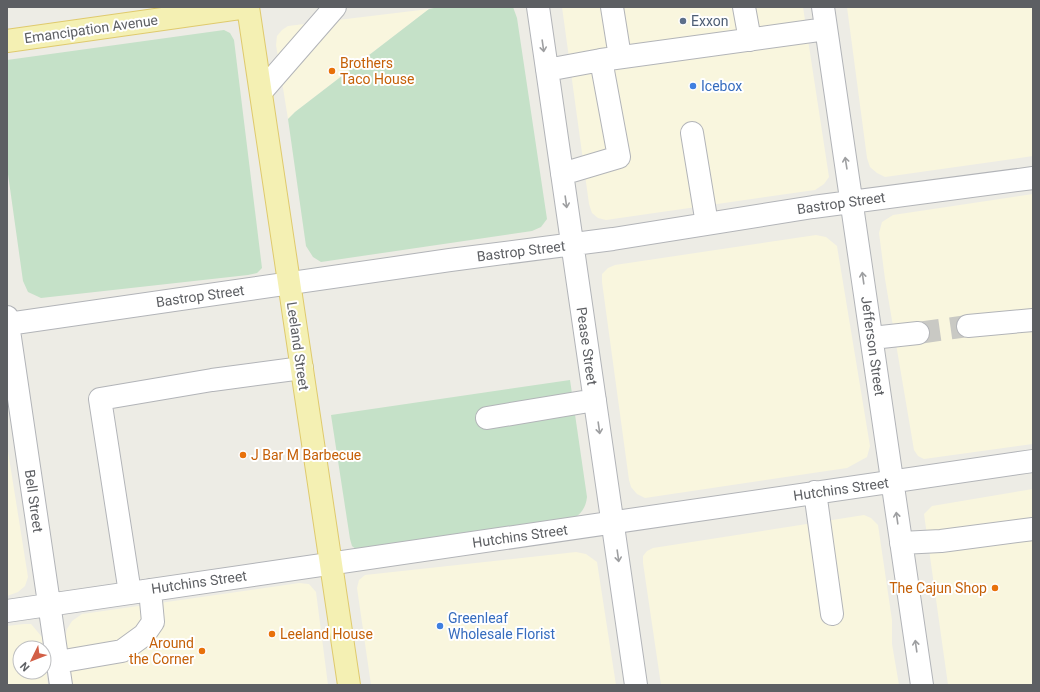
<svg xmlns="http://www.w3.org/2000/svg" width="1040" height="692" viewBox="0 0 1040 692" font-family="Roboto,sans-serif">
	<style>
		.commercial { fill: #f9f6de }
		.green { fill: #c5e1c8 }
		.lines { fill: none; stroke-linecap: round; stroke-linejoin: round }
		.minor-tunnel { stroke: #c9c9c4; stroke-width: 22; stroke-dasharray: 22 11; stroke-linecap: butt }
		.minor-casing { stroke: #b2b4b8; stroke-width: 24 }
		.major-casing { stroke: #dfca6d; stroke-width: 24 }
		.minor { stroke: #fff; stroke-width: 22 }
		.major { stroke: #f4f0b3; stroke-width: 22 }
		.oneway { stroke: #9e9fa1 }
		.service-dot { fill: #5c6f8a; stroke: #fff; stroke-width: 1.5 }
		.food-dot { fill: #e8710a; stroke: #fff; stroke-width: 1.5 }
		.shop-dot { fill: #3f7fe0; stroke: #fff; stroke-width: 1.5 }
		.labels { text-anchor: middle; dominant-baseline: central; stroke-width: 4; stroke-linejoin: round; paint-order: stroke }
		.service-label { font-size: 14px; fill: #4e5e75; stroke: #fff; text-anchor: start }
		.street-label { font-size: 14px; fill: #5d5f63; stroke: #fff }
		.food-label { font-size: 14px; fill: #c56008; stroke: #fff; text-anchor: start }
		.shop-label { font-size: 14px; fill: #366cbe; stroke: #fff; text-anchor: start }
	</style>
	<rect width="100%" height="100%" fill="#edece5"/>
	<path class="commercial" d="M562 7H803L829 177 824 184 815 190 606 220 598 218 592 213 589 204Z
		M847 7H1033V156L885 177 877 173 870 167 867 158Z
		M429 9 295 112 288 119 276 45 277 36 282 30 288 26Z
		M1033 194V444L924 459 918 456 914 450 885 279 879 233 882 222 893 215Z
		M816 235 826 237 837 246 870 446 867 457 847 468 645 498 637 494 631 487 629 480 602 282V274L608 268 615 265Z
		M7 445 28 577 25 586 18 592 7 596Z
		M1033 489V685H948L924 514 932 506Z
		M864 515 871 518 878 525 892 620V644L899 685H661L643 563V556L647 551 653 548Z
		M576 552 586 554 597 562 616 685H371L357 588 359 580 365 575Z
		M299 583 309 584 316 592 328 685H71L64 643 67 629 72 621 82 614Z
		M24 624H31L42 637 43 648H20V672H44V653L48 685H7V626Z"/>
	<path class="green" d="M439 7H513L517 18 547 219 541 227 532 231 321 262 313 257 306 246 288 119 295 112 429 9Z
		M224 30 230 33 234 40 262 268 257 273 248 275 41 298 28 292 23 281 7 167V60Z
		M570 380 587 497C586 507 582 512 575 518L357 550 352 546 350 539 331 415Z"/>
	<g class="lines">
		<path class="minor-tunnel" d="M918 333 968 326"/>
		<defs>
			<path id="minor" d="M538 7 636 685
				M612 7 620 57
				M744 7 750 40
				M823 7 922 685
				M601 60 826 29
				M547 70 601 60 619 157 562 174
				M261 92 335 7
				M692 133 707 224
				M7 317 61 685
				M8 324 450 260 613 239 813 207 1033 178
				M968 326 1033 320
				M872 338 918 333
				M487 418 595 400
				M815 492 832 614
				M901 543 941 541 1033 529
				M130 593 100 399 212 380 302 368
				M7 611 1033 461
				M58 662 122 651 144 635 153 622 150 590"/>
			<path id="major" d="M248 7 349 685
				M7 41 247 7"/>
		</defs>
		<use href="#minor" class="minor-casing"/>
		<use href="#major" class="major-casing"/>
		<use href="#minor" class="minor"/>
		<use href="#major" class="major"/>
	</g>
	<defs><path id="oneway-shaft" d="M-6 0H5M1.5-3L5.5 0L1.5 3" fill="none" stroke-width="1.6" stroke-linecap="round" stroke-linejoin="round"/></defs>
	<g class="oneway">
		<use href="#oneway-shaft" transform="translate(543 46) rotate(82)"/>
		<use href="#oneway-shaft" transform="translate(846 163) rotate(-99)"/>
		<use href="#oneway-shaft" transform="translate(566 202) rotate(82)"/>
		<use href="#oneway-shaft" transform="translate(863 278) rotate(-98)"/>
		<use href="#oneway-shaft" transform="translate(599 428) rotate(82)"/>
		<use href="#oneway-shaft" transform="translate(897 518) rotate(-98)"/>
		<use href="#oneway-shaft" transform="translate(618 556) rotate(82)"/>
		<use href="#oneway-shaft" transform="translate(916 646) rotate(-98)"/>
	</g>
	<circle class="service-dot" cx="683" cy="21" r="4"/>
	<g class="food-dot">
		<circle cx="332" cy="71" r="4"/>
		<circle cx="243" cy="455" r="4"/>
		<circle cx="995" cy="588" r="4"/>
		<circle cx="272" cy="634" r="4"/>
		<circle cx="202" cy="651" r="4"/>
	</g>
	<g class="shop-dot">
		<circle cx="693" cy="86" r="4"/>
		<circle cx="440" cy="626" r="4"/>
	</g>
	<g class="labels">
		<g class="service-label">
			<text x="691" y="21">Exxon</text>
		</g>
		<g class="street-label">
			<text transform="translate(91 29) rotate(-8)">Emancipation Avenue</text>
			<text transform="translate(841 203) rotate(-8)">Bastrop Street</text>
			<text transform="translate(521 251) rotate(-7)">Bastrop Street</text>
			<text transform="translate(200 296) rotate(-8)">Bastrop Street</text>
			<text transform="translate(298 346) rotate(82)">Leeland Street</text>
			<text transform="translate(587 346) rotate(82)">Pease Street</text>
			<text transform="translate(873 346) rotate(82)">Jefferson Street</text>
			<text transform="translate(841 489) rotate(-8)">Hutchins Street</text>
			<text transform="translate(34 501) rotate(82)">Bell Street</text>
			<text transform="translate(520 536) rotate(-8)">Hutchins Street</text>
			<text transform="translate(199 582) rotate(-8)">Hutchins Street</text>
		</g>
		<g class="food-label">
			<text x="340" y="63">Brothers<tspan x="340" dy="16">Taco House</tspan></text>
			<text x="251" y="455">J Bar M Barbecue</text>
			<text x="987" y="588" text-anchor="end">The Cajun Shop</text>
			<text x="280" y="634">Leeland House</text>
			<text x="194" y="643" text-anchor="end">Around<tspan x="194" dy="16">the Corner</tspan></text>
		</g>
		<g class="shop-label">
			<text x="701" y="86">Icebox</text>
			<text x="448" y="618">Greenleaf<tspan x="448" dy="16">Wholesale Florist</tspan></text>
		</g>
	</g>
	<rect width="1040" height="692" fill="none" stroke="#5d5f63" stroke-width="16"/>
	<g transform="translate(32 660) rotate(227)"><circle r="19" fill="#ffffff" stroke="#bebfc1"/>
	<path d="M0-3L7 15L0 10L-7 15Z" fill="#d25f46"/>
	<text y="-6" font-size="11" font-weight="bold" text-anchor="middle" fill="#5d5f63">N</text>
	</g>
</svg>
